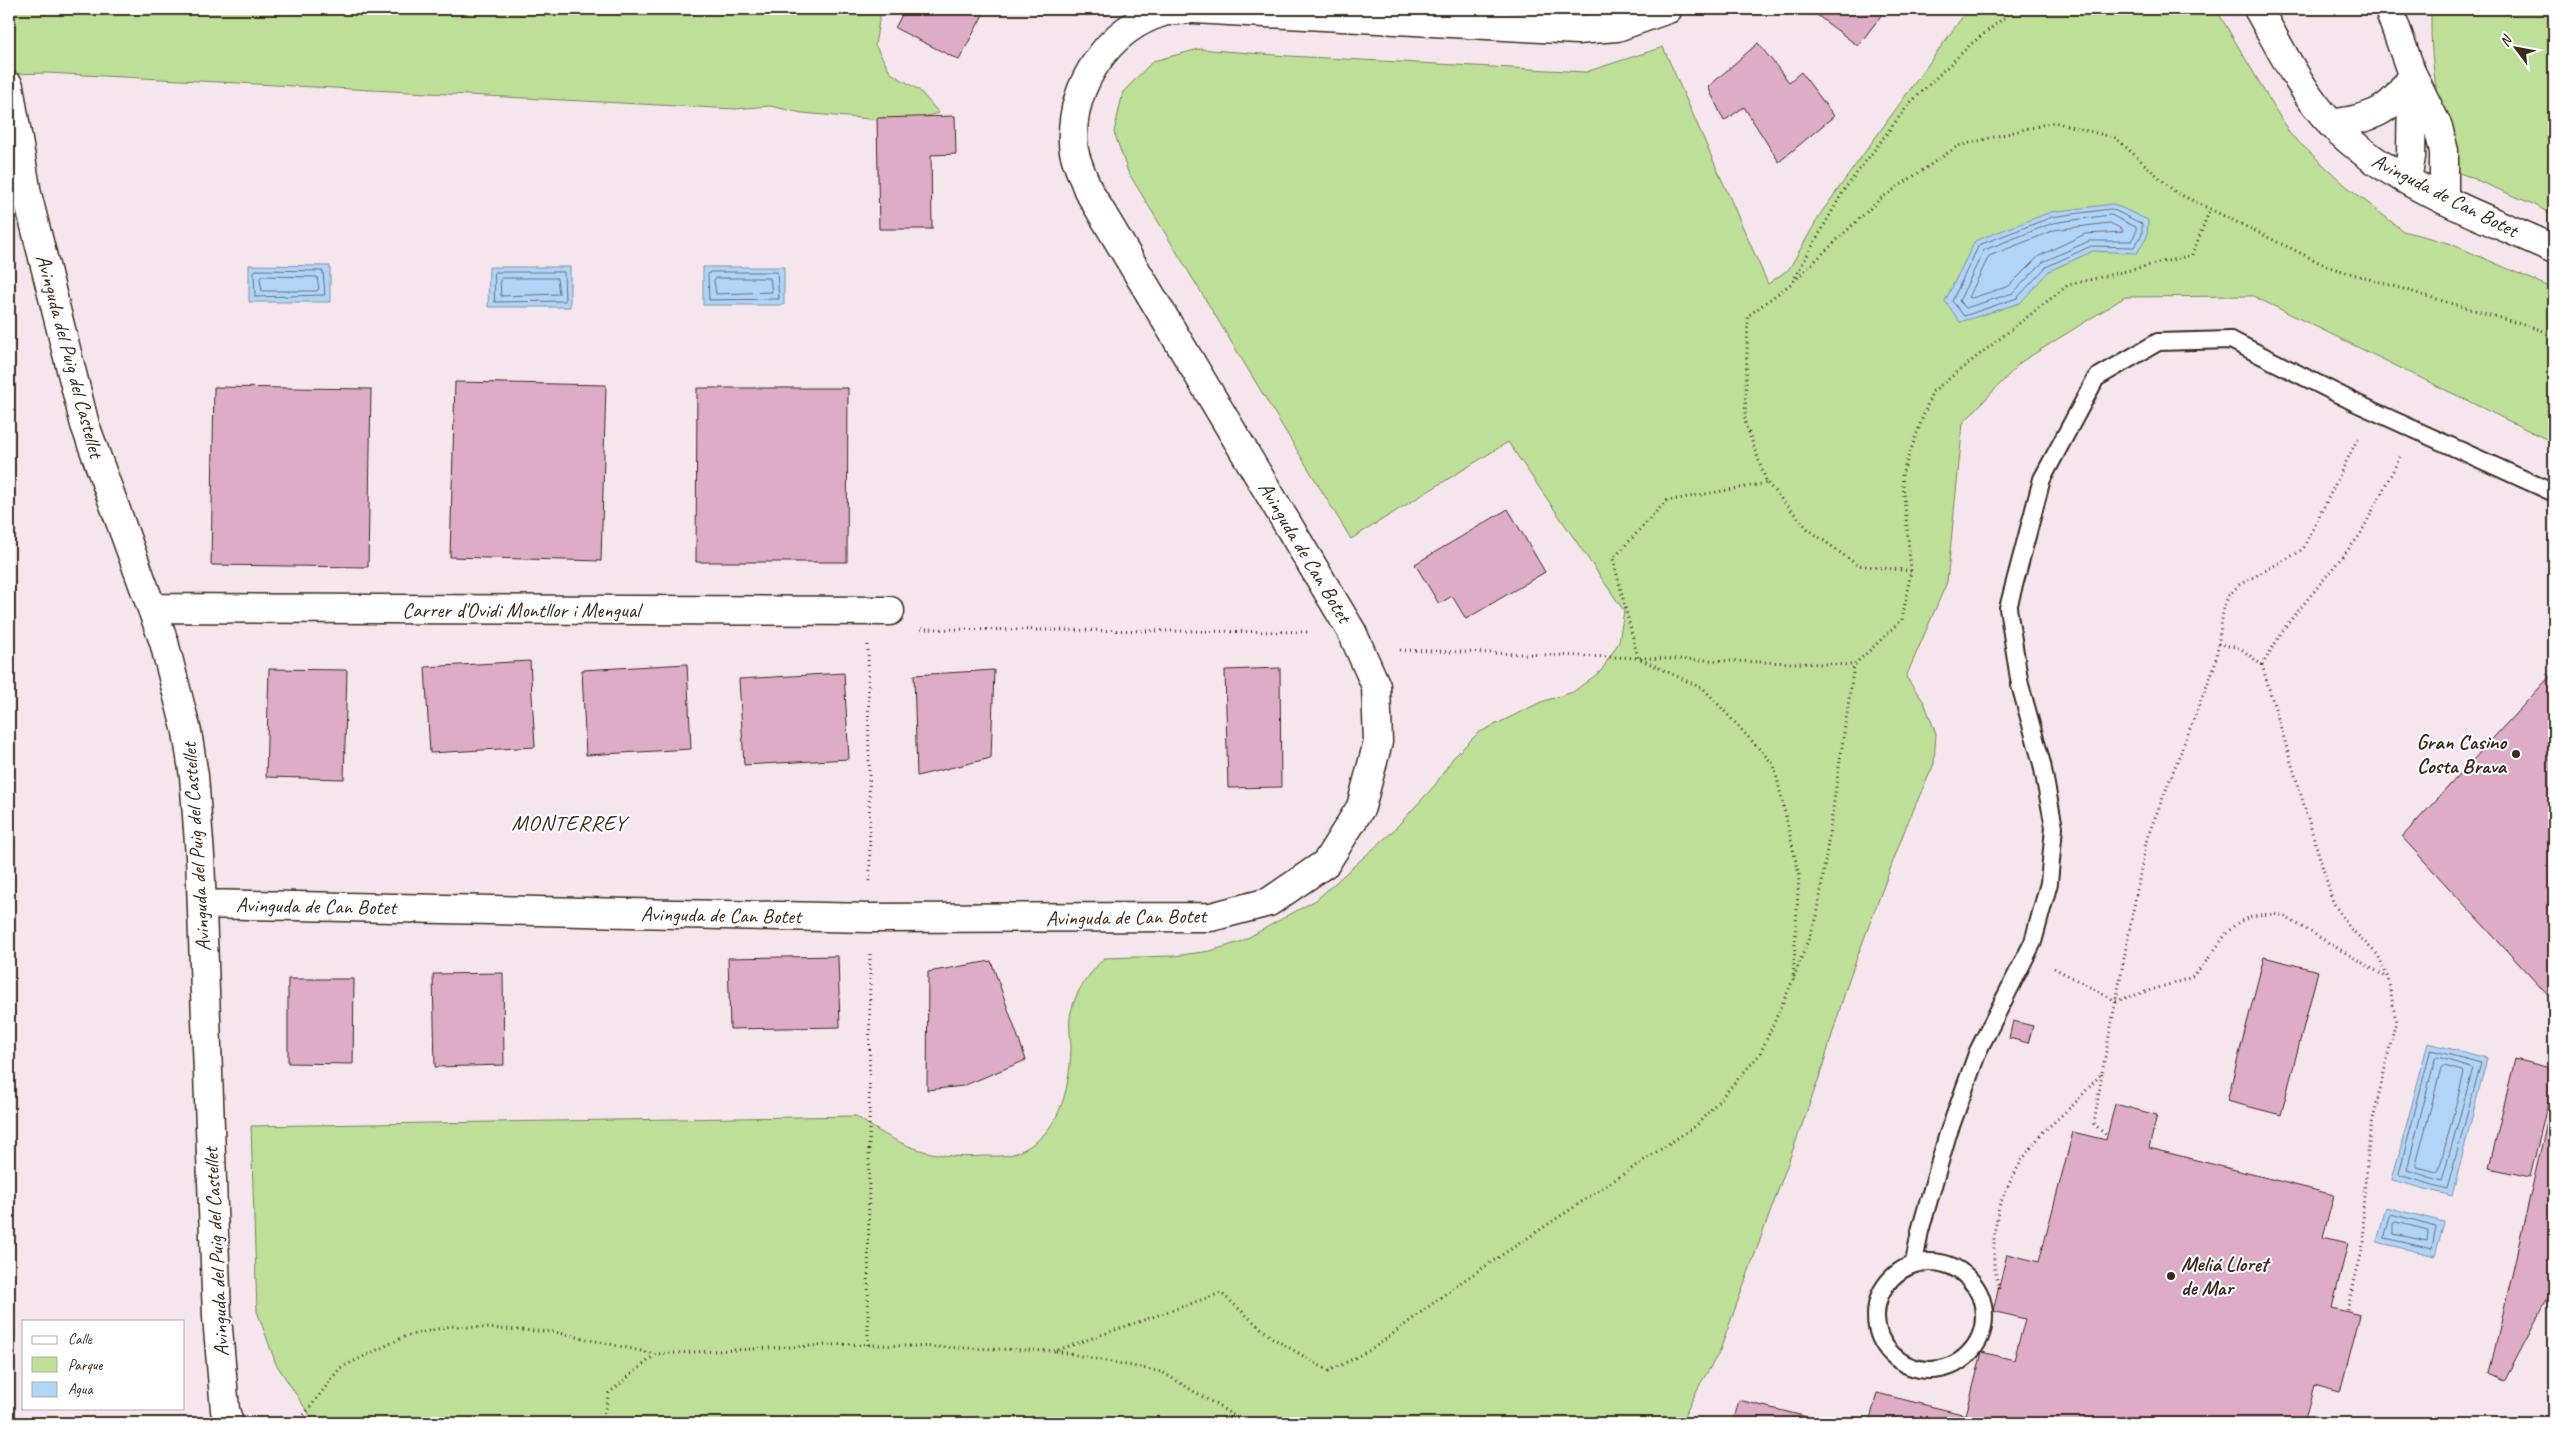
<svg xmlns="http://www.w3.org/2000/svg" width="2563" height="1432" viewBox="0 0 2563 1432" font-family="Caveat,sans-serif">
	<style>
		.green { fill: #bddf98; stroke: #7c845b }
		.water { fill: #b0d5f9; stroke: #8191a1 }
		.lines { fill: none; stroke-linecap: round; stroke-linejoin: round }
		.shore { stroke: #6a6e76; stroke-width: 1 }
		.building { fill: #dfacc8; stroke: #3b2a1e }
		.service-casing { stroke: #3b2a1e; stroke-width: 20 }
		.minor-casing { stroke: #3b2a1e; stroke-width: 31 }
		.path { stroke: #3b2a1e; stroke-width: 3; stroke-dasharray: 1 4; stroke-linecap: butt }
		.service { stroke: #fff; stroke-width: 16 }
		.minor { stroke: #fff; stroke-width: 28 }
		.poi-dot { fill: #3b2a1e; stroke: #fff; stroke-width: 2 }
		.labels { text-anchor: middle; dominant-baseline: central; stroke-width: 4; stroke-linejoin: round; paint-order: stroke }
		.street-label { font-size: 21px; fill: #3b2a1e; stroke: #fff }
		.poi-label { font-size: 21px; font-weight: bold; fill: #3b2a1e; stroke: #fff; text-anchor: end }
		.neighbourhood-label { font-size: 22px; letter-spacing: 1px; fill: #3b2a1e; stroke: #fff }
	</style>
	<rect width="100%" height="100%" fill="#f5e6ee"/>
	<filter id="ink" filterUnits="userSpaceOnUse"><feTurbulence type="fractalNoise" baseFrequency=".02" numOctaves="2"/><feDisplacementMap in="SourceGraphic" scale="10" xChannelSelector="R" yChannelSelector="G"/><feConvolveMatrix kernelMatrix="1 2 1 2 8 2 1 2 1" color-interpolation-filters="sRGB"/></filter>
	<g filter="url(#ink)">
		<path class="green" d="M9 9H881L875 45 891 73 919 90 939 113 903 122 802 113 770 106 735 109 46 73 12 74 9 77Z
			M1968 9H2216L2290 134 2344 184 2403 231 2449 243 2554 289V443L2253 296 2125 297 2021 362 1963 423 1947 582 1906 677 1924 702 1936 734 1934 764 1907 824 1849 979 1819 1078 1719 1353 1699 1386 1681 1423H315L276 1364 257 1311 251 1126 856 1116C897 1145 931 1160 982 1156 993 1156 1007 1157 1016 1153 1060 1136 1069 1091 1071 1050 1071 1038 1068 1023 1071 1012 1076 989 1089 975 1104 958L1174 956 1210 951 1240 942 1316 900 1392 832 1435 785 1453 758 1478 733 1541 702 1573 692 1601 671 1619 642 1624 611 1508 442 1351 539 1128 172 1114 132 1123 92 1153 61 1199 49 1288 56 1586 72 1663 47 1768 284 1789 269 1821 213Z
			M2436 9H2554V216L2535 205 2460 173C2439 123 2430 67 2431 12Z"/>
		<path class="water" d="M2113 204 2148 220 2147 237 2137 253 2093 251 2049 271 2020 303 1960 322 1945 301 1975 241 2051 212Z
			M249 265 330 266V302H249Z
			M489 267H570V307H488Z
			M703 267H784V305H703Z
			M2428 1043 2487 1058 2452 1196 2392 1180Z
			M2386 1207 2444 1222 2435 1256 2377 1242Z"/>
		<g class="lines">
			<path class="shore" d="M2112 209 2142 224V235L2134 247 2091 246 2046 267 2017 298 1964 316 1952 301 1979 245 2052 217Z
				M2111 215 2136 227V233L2131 241H2089L2043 262 2013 293 1966 308 1959 301 1984 250 2053 223Z
				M2110 223 2122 229 2123 232 2085 234 2039 256 2009 286 1972 298 1969 297 1989 256 2055 230Z
				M256 270 323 271 325 295 255 297 254 273Z
				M495 272H564L565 301 495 302Z
				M710 272H777L779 299 709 300 708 275Z
				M262 276 317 277 319 289 316 291H262L260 279Z
				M502 278H557L559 294 501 296 500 280Z
				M716 278H770L772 292 716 294 714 281Z
				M2431 1050 2481 1063 2447 1189 2399 1175Z
				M2438 1057 2473 1068 2442 1181 2407 1170 2435 1059Z
				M2444 1066 2462 1071 2464 1073 2439 1170 2437 1172 2417 1167 2416 1165 2441 1068Z
				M2391 1214 2436 1226 2432 1249 2385 1238Z
				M2396 1222 2428 1230 2427 1241 2393 1234V1224Z"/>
		</g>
		<path class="building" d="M905 9H986L959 60 895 28Z
			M1809 9H1886L1858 46Z
			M1758 43 1789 82 1801 72 1834 116 1779 162 1744 107 1724 121 1708 87Z
			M955 116 956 154 931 155 932 229H879L877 118Z
			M455 382 606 385 601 561 450 557Z
			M214 387 371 389 368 567 211 565Z
			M697 388H848L847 562H696Z
			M1508 509 1545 572 1466 619 1452 596 1439 604 1415 564Z
			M530 661 535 747 430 753 425 667Z
			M687 664 691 749 586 755 582 670Z
			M1280 668 1281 787 1228 788 1225 670Z
			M269 669 347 670 344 779 266 777Z
			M994 670 991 758 917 776 914 675Z
			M2554 672V1002L2402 837Z
			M844 673 849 759 744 765 739 679Z
			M838 956 840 1027 730 1029 728 958Z
			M2264 957 2318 971 2281 1115 2227 1101Z
			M991 961 1026 1060 963 1086 927 1090 928 972Z
			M503 973 504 1065 435 1067 433 974Z
			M288 979H354L353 1064 288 1063Z
			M2013 1021 2033 1026 2028 1043 2009 1038Z
			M2515 1059 2554 1069V1077L2530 1177 2489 1168Z
			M2554 1092V1286L2504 1381 2489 1374Z
			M2115 1104 2157 1115 2149 1148 2334 1195 2323 1237 2348 1243 2332 1308 2360 1315 2340 1392 2314 1385 2304 1423H1869L1877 1393 1966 1415 1982 1352 2014 1360 2025 1319 1993 1311 2007 1254 2039 1262 2073 1132 2106 1140Z
			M1739 1400 1832 1423H1733Z"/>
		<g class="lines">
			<defs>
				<path id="service" d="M1876 1316a54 54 0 1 1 108 0a54 54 0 1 1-108 0Z
					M1914 1263 1920 1231 1947 1137 1978 1051 2033 942 2049 883 2054 827 2042 764 2020 685 2008 608 2042 479 2096 378 2158 342 2231 340 2356 403 2554 493"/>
				<path id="minor" d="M1194 9 1577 30 1617 27 1668 9
					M2258 9C2276 40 2292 74 2314 103 2368 177 2474 212 2554 249
					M2389 9 2412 74 2438 127 2444 151V199
					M9 86 27 194 85 425 164 642 187 732 194 776 200 856 217 1317 225 1410 229 1423
					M2331 124C2372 118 2393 112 2412 74
					M2407 180 2411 157 2412 80
					M152 608 890 611
					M202 904 870 918 1211 917 1269 902 1326 863 1361 807 1378 742 1376 686 1352 632 1088 190C1083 176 1073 157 1073 142 1071 86 1107 29 1163 12 1171 10 1181 10 1190 9"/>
			</defs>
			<use href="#service" class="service-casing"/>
			<use href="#minor" class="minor-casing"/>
			<path class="path" d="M1795 277 1844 190 1909 104 1971 44 2015 9
				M1911 571 1857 565 1808 529 1767 483 1745 422 1748 316 1793 282 1880 199 1958 146 2054 122 2116 138 2175 192 2329 267 2554 334
				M921 629 1310 632
				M2218 644 2240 648 2262 665 2333 902 2349 927 2378 955 2388 978 2396 1021 2370 1132 2363 1206 2364 1242 2347 1311
				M868 645 870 882
				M1400 650 1854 665
				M2262 665 2285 627 2360 535 2400 457
				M2054 968 2116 1001 2190 978C2227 947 2222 909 2282 915L2388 978
				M1794 977 1817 917 1854 665 1902 620 1911 571 1902 474 1932 392 2068 285 2192 255 2210 209
				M2102 1074 2094 1124 2107 1136
				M1999 1289 1994 1265V1234L1999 1206 2011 1180 2022 1160 2042 1133 2073 1105 2102 1073 2147 838 2215 665 2224 606 2229 595 2239 585 2299 552 2304 547 2358 438
				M868 1345 870 953
				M1056 1351 1162 1372 1246 1423
				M298 1423 340 1368 406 1336 451 1326 555 1332 655 1354
				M602 1423 609 1393 656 1354 847 1344 1055 1351 1221 1293 1271 1337 1329 1371 1374 1348 1457 1285 1697 1125 1760 1054 1793 980 1799 875 1774 765 1704 689 1638 658 1613 559 1666 501 1767 483
				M2548 1423 2554 1413"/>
			<use href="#service" class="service"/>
			<use href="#minor" class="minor"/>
		</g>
	</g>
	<g class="poi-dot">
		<circle cx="2516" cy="754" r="5"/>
		<circle cx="2171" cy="1276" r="5"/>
	</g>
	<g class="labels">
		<g class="street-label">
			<text transform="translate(2445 195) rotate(27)">Avinguda de Can Botet</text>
			<text transform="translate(70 356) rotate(75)">Avinguda del Puig del Castellet</text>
			<text transform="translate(1305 552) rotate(59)">Avinguda de Can Botet</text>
			<text x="521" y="610">Carrer d'Ovidi Montllor i Mengual</text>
			<text transform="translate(196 847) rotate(-94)">Avinguda del Puig del Castellet</text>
			<text transform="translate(316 906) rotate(1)">Avinguda de Can Botet</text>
			<text transform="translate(721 915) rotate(1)">Avinguda de Can Botet</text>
			<text transform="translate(1126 917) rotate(-1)">Avinguda de Can Botet</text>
			<text transform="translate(216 1252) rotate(-93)">Avinguda del Puig del Castellet</text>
		</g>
		<g class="poi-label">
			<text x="2506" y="742">Gran Casino<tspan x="2506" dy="24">Costa Brava</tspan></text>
			<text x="2181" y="1264" text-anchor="start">Meliá Lloret<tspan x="2181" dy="24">de Mar</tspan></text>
		</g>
		<g class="neighbourhood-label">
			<text x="569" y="823">MONTERREY</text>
		</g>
	</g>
	<rect width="2563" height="1432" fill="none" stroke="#fff" stroke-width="30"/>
	<rect x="15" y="15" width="2533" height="1402" fill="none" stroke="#3b2a1e" stroke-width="2" filter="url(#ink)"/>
	<rect x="22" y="1320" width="162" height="90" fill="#ffffff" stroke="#b1aaa5"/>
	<rect x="32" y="1336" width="25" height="8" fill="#ffffff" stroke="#b1aaa5"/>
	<text x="68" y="1344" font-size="15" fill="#3b2a1e">Calle</text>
	<rect x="32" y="1357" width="25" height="15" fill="#bddf98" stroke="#b1aaa5"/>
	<text x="68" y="1370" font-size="15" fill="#3b2a1e">Parque</text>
	<rect x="32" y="1382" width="25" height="15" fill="#b0d5f9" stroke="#b1aaa5"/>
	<text x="68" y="1394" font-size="15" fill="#3b2a1e">Agua</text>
	<g transform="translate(2516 48) rotate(302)" stroke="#ffffff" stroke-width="4" paint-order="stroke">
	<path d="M0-4L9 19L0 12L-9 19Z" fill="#3b2a1e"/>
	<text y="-8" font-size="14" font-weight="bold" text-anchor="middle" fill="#3b2a1e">N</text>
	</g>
</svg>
